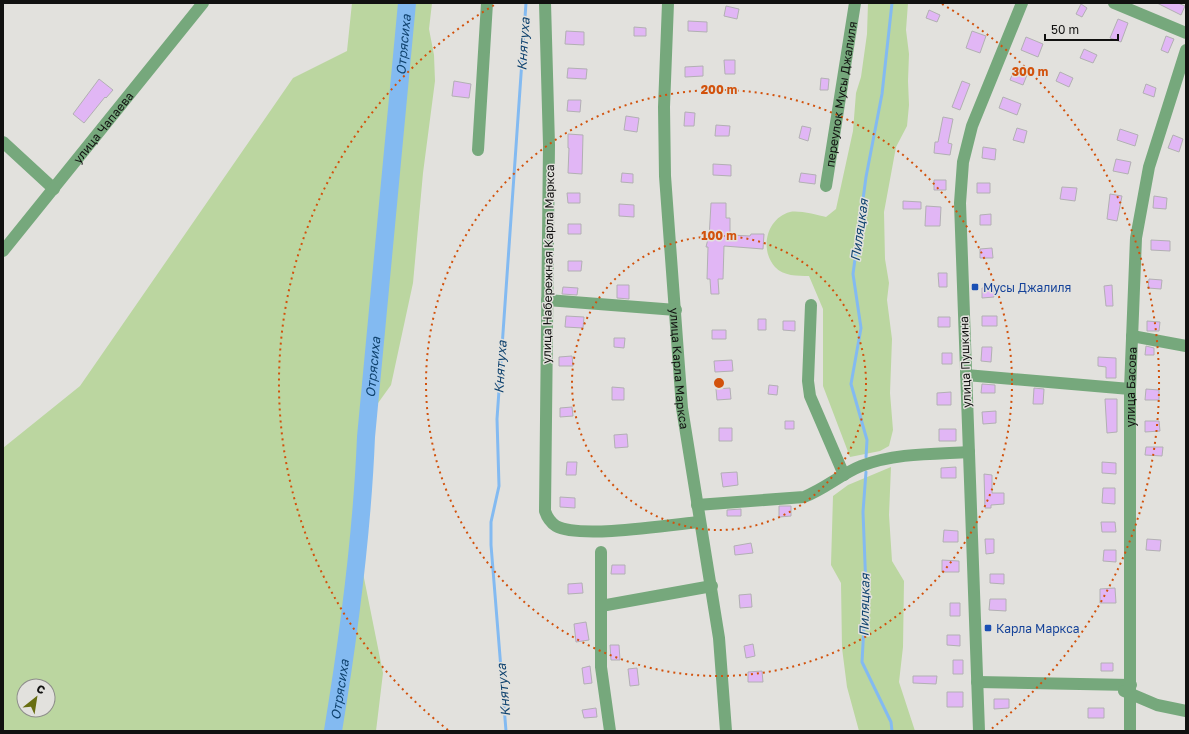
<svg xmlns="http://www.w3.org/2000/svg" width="1189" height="734" viewBox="0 0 1189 734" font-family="'Golos Text',sans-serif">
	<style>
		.green { fill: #bbd6a0; fill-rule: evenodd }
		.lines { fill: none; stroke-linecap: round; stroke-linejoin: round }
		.stream { stroke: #83baf1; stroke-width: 3 }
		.river { stroke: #83baf1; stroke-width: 18 }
		.building { fill: #e1b6f5; stroke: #b2b0b3 }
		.minor { stroke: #76a87c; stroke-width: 12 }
		.ring { fill: none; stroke: #d2520c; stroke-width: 2; stroke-dasharray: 2 4 }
		.transit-dot { fill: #1a4fb4; stroke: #e2e1dd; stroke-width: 1.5 }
		.labels { text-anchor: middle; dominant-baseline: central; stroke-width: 3; stroke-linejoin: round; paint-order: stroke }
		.street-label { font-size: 12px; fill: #111110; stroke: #e2e1dd }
		.transit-label { font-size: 12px; fill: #164399; stroke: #e2e1dd; text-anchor: start }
		.water-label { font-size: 13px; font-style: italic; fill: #10436f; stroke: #e2e1dd }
		.centre { fill: #d2520c; stroke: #e2e1dd; stroke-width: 2 }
		.ring-label { font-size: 12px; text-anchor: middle; font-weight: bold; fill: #d2520c; stroke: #e2e1dd; stroke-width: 3; stroke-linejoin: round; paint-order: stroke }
	</style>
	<rect width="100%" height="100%" fill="#e2e1dd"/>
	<path class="green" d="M352 3H432L429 29 434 55 435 81 423 173 413 283 391 385 368 417 352 518 383 673 376 731H3V448L80 386 293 78 347 51ZM24 686H48V710H24Z
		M868 3H908L906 30 909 54 908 81 909 105 907 126 896 147 884 212 885 259 889 283 887 300 892 339 890 393 893 430 889 446 880 451 850 457 823 386V309L809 276C798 276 783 276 775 267 759 249 767 218 790 212 798 210 818 215 826 217L836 209 853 131 856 93 861 77 867 34Z
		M891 467 889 515 892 561 904 581 903 647 899 682 915 731H859L847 687 842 648 841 583 831 565 833 496 848 485Z"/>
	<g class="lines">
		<path class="stream" d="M866 457 867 440 851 384 861 328 853 274 866 177 882 94 892 3
			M866 472 863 512 866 589 862 662 891 722 892 731
			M506 731 491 545V522L499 486 497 419 526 3"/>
		<path class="river" id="s1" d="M333 731C349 634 362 536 366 437L407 3"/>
	</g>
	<path class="building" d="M1157 3H1178L1185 6 1181 15Z
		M1081 4 1087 8 1082 17 1076 14Z
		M726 6 739 9 737 19 724 16Z
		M929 10 940 15 937 22 926 18Z
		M1118 19 1128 23 1121 42 1110 38Z
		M688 21 707 22V32L688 31Z
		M634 27 646 28V36H634Z
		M566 31 584 32V45L565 44Z
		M972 31 986 36 980 53 966 48Z
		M1166 36 1174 39 1168 53 1161 50Z
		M1026 37 1043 44 1038 57 1021 50Z
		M1084 49 1097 55 1093 63 1080 58Z
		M724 60H735V74H725Z
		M703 66V76L685 77V67Z
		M568 68 587 69 586 79 567 78Z
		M1014 70 1027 75 1023 85 1010 80Z
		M1060 72 1073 78 1069 87 1056 81Z
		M821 78 829 79 828 90H820Z
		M99 79 113 90 106 98 105 97 84 123 73 114Z
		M454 81 471 84 469 98 452 96Z
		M962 81 970 84 960 110 952 107Z
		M1146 84 1156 88 1154 97 1143 93Z
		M1003 97 1021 104 1017 115 999 108Z
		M568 100H581L580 112 567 111Z
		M685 112 695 113 694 126H684Z
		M626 116 639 118 637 132 624 130Z
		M943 117 953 119 948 143 952 144 950 155 934 153 935 142H938Z
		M716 125 730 126 729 136H715Z
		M802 126 811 128 808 141 799 138Z
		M1017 128 1027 131 1024 143 1013 140Z
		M1120 129 1138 135 1135 146 1117 140Z
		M568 134 583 135 582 174 568 173 569 148H568Z
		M1173 135 1183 139 1179 152 1168 148Z
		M983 147 996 149 995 160 982 158Z
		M1116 159 1131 162 1128 174 1113 171Z
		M713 164 731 165V176L713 175Z
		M622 173 633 174V183L621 182Z
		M801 173 816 175 815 184 799 182Z
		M934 180H946V190H934Z
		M977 183H990V193H977Z
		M1062 187 1077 188 1075 201 1060 199Z
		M567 193H580V203H568Z
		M1110 194 1122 196 1117 221 1107 219Z
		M1154 196 1167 198 1166 209 1153 208Z
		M903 201 921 202V209H903Z
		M711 203H726V218H730V235L750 236 751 234H764L763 249 724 246 723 279H718L719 294H711L710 279H707L708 247H706L708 239H709Z
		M619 204 634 205V217L619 216Z
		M926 206 941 207 940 226H925Z
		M991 214V225H980V215Z
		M568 224H581V234H568Z
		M1151 240 1170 241V251L1151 250Z
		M992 248 993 258H980V249Z
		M568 261H582L581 271H568Z
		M938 273H947V287H939Z
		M1149 279 1162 280 1161 289 1148 288Z
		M617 285H629V299L617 298Z
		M1112 285 1113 306H1106L1104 286Z
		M563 287 578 288 577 295 562 294Z
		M982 288H994V297L982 298Z
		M566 316 584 317 583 328 565 327Z
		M982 316H997V326H982Z
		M938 317H950V327H938Z
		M758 319H766V330H758Z
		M783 321H795V331L783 330Z
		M1147 321 1160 322 1159 331H1147Z
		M712 330H726V339H712Z
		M614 338H625L624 348 614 347Z
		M1146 346 1154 348V355H1145Z
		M982 347H992L991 362 981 361Z
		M942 353H952V364H942Z
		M572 356 573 366H559V357Z
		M1098 357 1116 358V378H1106V367L1098 366Z
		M732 360 733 371 715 372 714 361Z
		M982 384 995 385V393H981Z
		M769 385 778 386 777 395 768 394Z
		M612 387 624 388V400H612Z
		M730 388 731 399 717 400 716 389Z
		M1034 388 1044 389 1043 404H1033Z
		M1146 389 1159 390V400H1145Z
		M951 392V405H937V393Z
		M1105 399H1117V432L1107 433Z
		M572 407 573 416 560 417V408Z
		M996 411V423L983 424 982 412Z
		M785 421H794V429H785Z
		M1145 421H1159L1160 431 1145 432Z
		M719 428H732V441H719Z
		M939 429H956V441H939Z
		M627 434 628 447 615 448 614 435Z
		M1146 447H1163L1162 456 1145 455Z
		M567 462H577L576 475H566Z
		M1102 462 1116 463V474L1102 473Z
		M956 467V478H941V468Z
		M737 472 738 485 723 487 721 473Z
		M984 474 992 475V493H1004V504L991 505V508H985Z
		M1103 488H1115V504L1102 503Z
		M560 497 575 498V508L560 507Z
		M779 506H791V516L779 517Z
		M741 509V516H727V510Z
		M1101 522H1115L1116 532H1102Z
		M944 530 958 531V542H943Z
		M985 539H994V553L986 554Z
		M1147 539 1161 540 1160 551 1146 550Z
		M751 543 753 553 735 555 734 546Z
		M1104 550H1116V562L1103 561Z
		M942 560 959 561V572H942Z
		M612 565H625V574H611Z
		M990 574H1004V584L990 583Z
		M582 583 583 593 568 594V584Z
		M1115 588 1116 603H1100V589Z
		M751 594 752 607 740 608 739 595Z
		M990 599H1006V611L989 610Z
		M950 603H960V616H950Z
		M586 622 589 640 576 642 574 624Z
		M947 635H960V646L947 645Z
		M753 644 755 656 746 658 744 646Z
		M610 645H619L620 660H611Z
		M953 660H963V674H953Z
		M1101 663H1113V671H1101Z
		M590 666 592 683 584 684 582 668Z
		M637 668 639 685 630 686 628 669Z
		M762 671 763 682H748V672Z
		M913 676H937L936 684 913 683Z
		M947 692H963V707H947Z
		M994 699H1009V708L994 709Z
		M596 708 597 717 584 718 582 710Z
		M1088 708H1104V718H1088Z"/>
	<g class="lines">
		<g class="minor">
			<path d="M545 3 549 145 545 511C547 517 550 522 556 526 579 539 670 525 699 522"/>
			<path id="s2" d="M668 3 664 107 665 176 682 408 719 638 726 731"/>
			<path d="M1114 3 1186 33"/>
			<path d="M3 142 54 189"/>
			<path d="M478 150 487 3"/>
			<path id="s3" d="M826 186 855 3"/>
			<path id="s4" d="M3 251 203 3"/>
			<path d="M547 300 676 310"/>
			<path d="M811 305 808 381 810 396 844 475"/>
			<path d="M1132 336 1186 346"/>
			<path d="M966 375 1130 389"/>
			<path d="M697 505 804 497C825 489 841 474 861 466 895 453 933 454 969 452"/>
			<path d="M601 552V667L610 731"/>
			<path d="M601 606 712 586"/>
			<path d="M977 682 1131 685"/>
			<path d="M1124 691 1157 705 1186 711"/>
			<path d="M979 731 960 203 963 162 972 126 1022 3"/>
			<path id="s5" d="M1130 731V389L1136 238 1149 167 1186 50"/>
		</g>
	</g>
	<g class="ring">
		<circle cx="719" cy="383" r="147"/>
		<circle cx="719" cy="383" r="293"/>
		<path d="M448 730A440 440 0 0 1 496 4M942 4A440 440 0 0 1 990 730"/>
	</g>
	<g class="transit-dot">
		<rect x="971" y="283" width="8" height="8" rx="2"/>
		<rect x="984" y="624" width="8" height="8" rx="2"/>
	</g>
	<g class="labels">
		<g class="street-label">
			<text stroke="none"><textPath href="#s3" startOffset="93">переулок Мусы Джалиля</textPath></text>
			<text stroke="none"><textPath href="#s4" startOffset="159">улица Чапаева</textPath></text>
			<text transform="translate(548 264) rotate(-89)">улица Набережная Карла Маркса</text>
			<text transform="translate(965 362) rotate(-92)">улица Пушкина</text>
			<text stroke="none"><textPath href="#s2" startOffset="366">улица Карла Маркса</textPath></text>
			<text stroke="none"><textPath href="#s5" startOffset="344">улица Басова</textPath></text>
		</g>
		<g class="transit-label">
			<text x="983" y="287">Мусы Джалиля</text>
			<text x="996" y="628">Карла Маркса</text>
		</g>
		<g class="water-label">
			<text transform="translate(523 44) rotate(-86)">Княтуха</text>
			<text stroke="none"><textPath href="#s1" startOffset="690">Отрясиха</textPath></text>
			<text transform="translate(859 230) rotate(-82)">Пиляцкая</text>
			<text stroke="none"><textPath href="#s1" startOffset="366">Отрясиха</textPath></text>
			<text transform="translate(500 367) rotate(-86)">Княтуха</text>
			<text transform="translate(864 605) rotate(-89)">Пиляцкая</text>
			<text stroke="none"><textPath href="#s1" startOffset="42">Отрясиха</textPath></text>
			<text transform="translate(503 690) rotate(-95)">Княтуха</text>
		</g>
	</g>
	<circle cx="719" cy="383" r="6" class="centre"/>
	<g class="ring-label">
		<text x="1030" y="76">300 m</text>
		<text x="719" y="94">200 m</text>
		<text x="719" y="240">100 m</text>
	</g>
	<rect width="1189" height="734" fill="none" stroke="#111110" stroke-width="8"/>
	<g transform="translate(36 698) rotate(30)"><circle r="19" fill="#e2e1dd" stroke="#8e8e8b"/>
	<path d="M0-3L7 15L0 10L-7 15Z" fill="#686e12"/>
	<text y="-6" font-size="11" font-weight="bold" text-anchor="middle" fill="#111110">С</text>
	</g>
	<path d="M1045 34v6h73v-6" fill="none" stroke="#111110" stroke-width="2"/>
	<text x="1051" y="34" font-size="12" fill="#111110" stroke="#e2e1dd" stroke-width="3" paint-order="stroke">50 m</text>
</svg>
